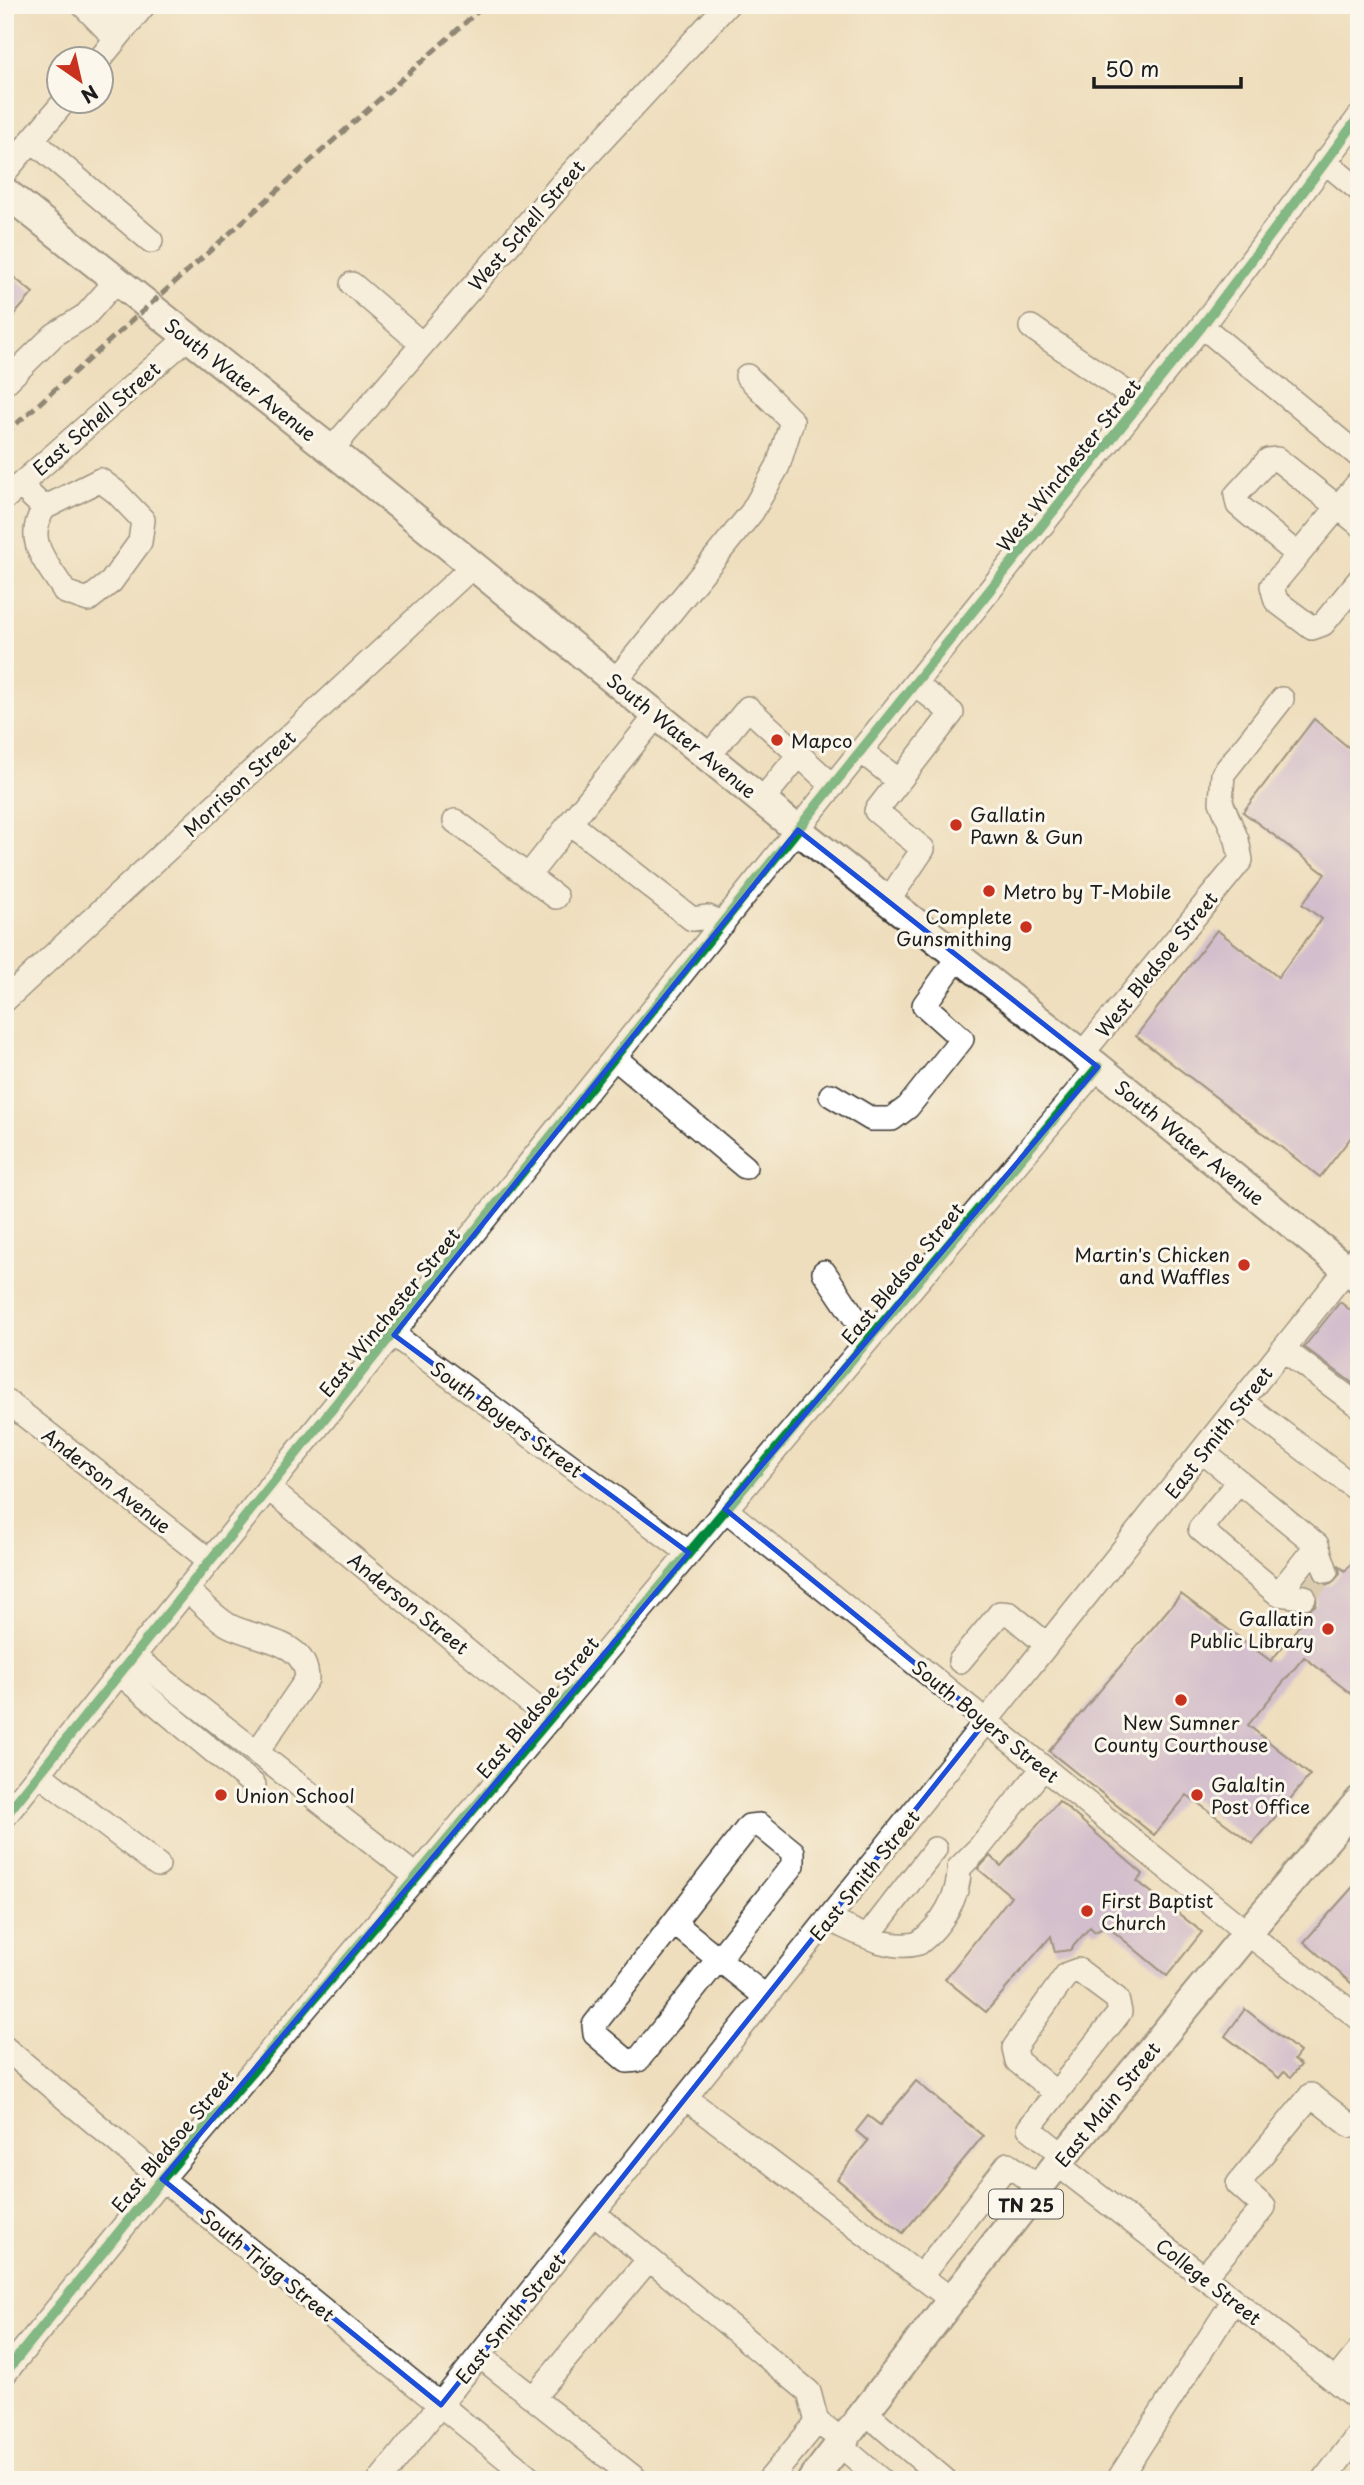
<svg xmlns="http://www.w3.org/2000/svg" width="1364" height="2485" viewBox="0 0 1364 2485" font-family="'Playpen Sans',sans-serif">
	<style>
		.building { fill: #b198e0 }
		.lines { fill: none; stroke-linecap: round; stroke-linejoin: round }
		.minor-tunnel { stroke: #c4b79d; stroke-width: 23; stroke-dasharray: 23 11; stroke-linecap: butt }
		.minor-casing { stroke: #3c3934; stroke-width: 26 }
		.major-casing { stroke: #3c3934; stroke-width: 32 }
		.minor { stroke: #fff; stroke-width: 23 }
		.major { stroke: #fff; stroke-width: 28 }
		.rail { stroke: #1c1c1c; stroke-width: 5; stroke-dasharray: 10 5; stroke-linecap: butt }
		.cycleway-casing { stroke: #fbf7ec; stroke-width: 15 }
		.cycleway { stroke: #00873e; stroke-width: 10 }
		.marked { fill: none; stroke: #1d4ed8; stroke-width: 5; stroke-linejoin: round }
		.poi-dot { fill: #c8321e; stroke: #fbf7ec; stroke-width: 2.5 }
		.labels { text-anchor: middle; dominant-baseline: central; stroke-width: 6; stroke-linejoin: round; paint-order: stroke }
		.shield { fill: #fbf7ec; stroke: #5f5e5a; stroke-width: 2 }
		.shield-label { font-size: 18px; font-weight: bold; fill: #1c1c1c }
		.street-label { font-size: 19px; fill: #1c1c1c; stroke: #fbf7ec }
		.poi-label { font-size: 19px; fill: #1c1c1c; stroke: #fbf7ec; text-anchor: start }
	</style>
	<rect width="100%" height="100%" fill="#fbf7ec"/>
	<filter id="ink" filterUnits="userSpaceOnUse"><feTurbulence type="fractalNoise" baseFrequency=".0143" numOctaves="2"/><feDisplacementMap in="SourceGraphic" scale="14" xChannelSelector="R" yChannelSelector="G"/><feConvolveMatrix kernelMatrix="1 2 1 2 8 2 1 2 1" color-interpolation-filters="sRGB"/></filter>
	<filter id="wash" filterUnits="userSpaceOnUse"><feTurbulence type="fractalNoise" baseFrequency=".00686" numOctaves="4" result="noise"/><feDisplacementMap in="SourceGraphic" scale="28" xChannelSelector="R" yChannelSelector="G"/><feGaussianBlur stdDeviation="1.57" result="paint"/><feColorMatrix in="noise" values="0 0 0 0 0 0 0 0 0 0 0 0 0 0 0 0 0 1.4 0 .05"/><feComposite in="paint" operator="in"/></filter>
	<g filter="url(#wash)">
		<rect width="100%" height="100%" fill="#eedebd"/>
		<g id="blocks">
			<path class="building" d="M5 270 33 293 5 326Z
				M1314 719 1359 756V1127L1320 1177 1136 1036 1217 930 1278 977 1322 919 1302 904 1325 874 1243 812Z
				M1340 1302 1359 1317V1388L1304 1347Z
				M1359 1555V1700L1304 1657 1248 1725 1310 1775 1253 1844 1187 1795 1154 1835 1049 1751 1181 1594 1271 1661 1302 1622 1303 1611 1310 1609 1316 1605 1317 1592 1307 1584 1313 1576 1323 1585 1331 1584 1340 1574 1339 1566 1345 1571Z
				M1059 1801 1143 1874 1137 1881 1202 1932 1167 1976 1107 1926 1095 1932 1090 1927 1070 1950 1055 1952 1051 1936 986 2012 945 1979 1011 1896 978 1869 990 1856 1001 1866Z
				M1359 1880V1990L1304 1942Z
				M1245 2009 1300 2052 1294 2060 1301 2065 1291 2077 1284 2072 1279 2078 1225 2036Z
				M916 2081 983 2136 903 2233 837 2179 868 2141 856 2131 868 2116 880 2125Z"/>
		</g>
	</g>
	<g filter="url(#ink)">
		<use href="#blocks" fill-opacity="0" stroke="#3c3934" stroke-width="2"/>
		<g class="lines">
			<path class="minor-tunnel" d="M1304 1597 1326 1571"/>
			<defs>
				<path id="minor" d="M83 5 116 39
					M111 5 131 22
					M99 60 144 5
					M32 140 151 241
					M1324 161 1359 190
					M5 172 64 102
					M352 284 422 344
					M1202 326 1359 456
					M1031 327 1140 402
					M5 383 54 335 86 315 116 281
					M331 450 565 180 727 5
					M1359 482 1272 586 1276 601 1312 628 1323 624 1359 580
					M20 485 44 508C23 542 47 562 65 592L88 600 111 582 140 542 143 520 116 492 100 480 44 508
					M5 498 187 338
					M1298 555 1238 505 1236 495 1268 460 1277 459 1359 524
					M615 681 752 512 778 466 792 421 747 376
					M657 715 570 823 692 919 708 917 723 924
					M861 751 899 781
					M708 757 748 708 833 786
					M762 800 799 755
					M455 821 528 876
					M556 897 528 876 570 823
					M888 901 923 849 876 811 952 713 915 684
					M5 1000 473 566
					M1082 1054 1241 860 1237 840 1221 802 1223 774 1282 699
					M615 1058 745 1167
					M831 1095 871 1119H892L908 1107 962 1039 924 1005 959 956
					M824 1272 869 1339
					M394 1335 689 1553
					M1283 1349 1359 1406
					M5 1400 209 1560
					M1242 1402 1359 1491
					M1203 1452 1317 1545 1278 1594 1200 1529 1239 1481
					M268 1488 550 1719
					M725 1509 1247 1933 1359 2018
					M1317 1545 1326 1571
					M186 1589C199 1600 213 1616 228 1625 255 1640 307 1639 307 1679L257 1752
					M1278 1594 1304 1597
					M133 1656 417 1877
					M960 1661 1000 1613 1010 1614 1047 1645
					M119 1673 254 1785
					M39 1774 158 1865
					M5 1816 1202 326 1359 117
					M760 1825 793 1852V1865L638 2060 627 2061 595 2034 594 2025 749 1826Z
					M828 1919C855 1931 889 1952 919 1943 941 1926 960 1896 959 1868L979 1848 1043 1768
					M674 1923 766 1997
					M868 1936 935 1849
					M5 2048 162 2179 533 2480
					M1056 2093 1017 2061 1014 2048 1067 1974 1078 1970 1117 1999 1120 2012 1029 2128 1065 2157
					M686 2098 952 2300
					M1057 2164 1234 2300 1359 2400
					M594 2213 809 2392 817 2422 843 2440
					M921 2276 1008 2164 1039 2188
					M1204 2277 1264 2207 1238 2184 1311 2095 1351 2126
					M480 2356 637 2480
					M5 2373 162 2179 1098 1067
					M1335 2381 1359 2351
					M533 2398 649 2259
					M865 2412 945 2480
					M839 2444 881 2480
					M380 2480 1359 1254
					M769 2480 817 2422
					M1118 2480 1234 2300
					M1324 2480 1359 2434"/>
				<path id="major" d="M5 192 331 450 798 830 1098 1067 1359 1279
					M812 2480 1057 2164 1247 1933 1359 1801"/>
			</defs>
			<use href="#minor" class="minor-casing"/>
			<use href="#major" class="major-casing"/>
			<use href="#minor" class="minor"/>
			<use href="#major" class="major"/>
			<path class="rail" d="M5 434 485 5"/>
			<defs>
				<path id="cycleway" d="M5 1816 1202 326 1359 117
					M5 2373 162 2179 1098 1067"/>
			</defs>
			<use href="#cycleway" class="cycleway-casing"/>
			<use href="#cycleway" class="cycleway"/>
		</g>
	</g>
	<path d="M0 0H1364V2485H0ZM798 830 1098 1067 725 1509 986 1721 441 2405 162 2179 689 1553 394 1335Z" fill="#eedebd" fill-opacity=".55" fill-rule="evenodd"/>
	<path class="marked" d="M798 830 1098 1067 725 1509 986 1721 441 2405 162 2179 689 1553 394 1335Z"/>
	<g class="poi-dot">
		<circle cx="777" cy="740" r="7"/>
		<circle cx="956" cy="825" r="7"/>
		<circle cx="989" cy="891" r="7"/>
		<circle cx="1026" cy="927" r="7"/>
		<circle cx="1244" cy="1265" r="7"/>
		<circle cx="1328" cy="1629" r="7"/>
		<circle cx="1181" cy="1700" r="7"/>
		<circle cx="221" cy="1795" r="7"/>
		<circle cx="1197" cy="1795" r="7"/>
		<circle cx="1087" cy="1911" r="7"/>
	</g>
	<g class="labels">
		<rect class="shield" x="989" y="2189.5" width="74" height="29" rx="5"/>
		<g class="shield-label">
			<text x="1026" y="2204">TN 25</text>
		</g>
		<g class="street-label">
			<text transform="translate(526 225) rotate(-49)">West Schell Street</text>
			<text transform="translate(241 379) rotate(38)">South Water Avenue</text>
			<text transform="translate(96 418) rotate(-41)">East Schell Street</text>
			<text transform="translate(1068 465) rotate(-51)">West Winchester Street</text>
			<text transform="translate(682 735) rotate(39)">South Water Avenue</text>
			<text transform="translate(239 783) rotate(-43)">Morrison Street</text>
			<text transform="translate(1156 964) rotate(-51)">West Bledsoe Street</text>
			<text transform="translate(1190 1142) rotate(39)">South Water Avenue</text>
			<text transform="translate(902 1273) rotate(-50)">East Bledsoe Street</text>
			<text transform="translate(389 1312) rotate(-51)">East Winchester Street</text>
			<text transform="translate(507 1419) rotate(36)">South Boyers Street</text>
			<text transform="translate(1218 1432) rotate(-52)">East Smith Street</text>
			<text transform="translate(107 1480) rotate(38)">Anderson Avenue</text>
			<text transform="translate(409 1603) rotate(39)">Anderson Street</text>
			<text transform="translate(537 1707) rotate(-50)">East Bledsoe Street</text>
			<text transform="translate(986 1721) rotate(39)">South Boyers Street</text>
			<text transform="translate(864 1875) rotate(-51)">East Smith Street</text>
			<text transform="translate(1107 2104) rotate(-51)">East Main Street</text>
			<text transform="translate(172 2141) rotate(-50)">East Bledsoe Street</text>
			<text transform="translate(268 2265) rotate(39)">South Trigg Street</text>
			<text transform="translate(1209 2281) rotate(38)">College Street</text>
			<text transform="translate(510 2318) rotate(-51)">East Smith Street</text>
		</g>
		<g class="poi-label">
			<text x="791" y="740">Mapco</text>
			<text x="970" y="814">Gallatin<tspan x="970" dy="22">Pawn &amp; Gun</tspan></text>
			<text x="1003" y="891">Metro by T-Mobile</text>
			<text x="1012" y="916" text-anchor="end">Complete<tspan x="1012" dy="22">Gunsmithing</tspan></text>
			<text x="1230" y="1254" text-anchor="end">Martin's Chicken<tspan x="1230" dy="22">and Waffles</tspan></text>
			<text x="1314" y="1618" text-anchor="end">Gallatin<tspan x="1314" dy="22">Public Library</tspan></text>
			<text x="1181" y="1722" text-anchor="middle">New Sumner<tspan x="1181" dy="22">County Courthouse</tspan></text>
			<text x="1211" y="1784">Galaltin<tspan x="1211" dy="22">Post Office</tspan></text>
			<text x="235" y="1795">Union School</text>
			<text x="1101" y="1900">First Baptist<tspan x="1101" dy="22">Church</tspan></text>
		</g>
	</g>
	<rect width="1364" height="2485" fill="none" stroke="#fbf7ec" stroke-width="28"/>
	<g transform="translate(80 80) rotate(146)"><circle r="33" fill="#fbf7ec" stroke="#a29f99" stroke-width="2"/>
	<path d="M0-5L12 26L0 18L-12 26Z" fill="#c8321e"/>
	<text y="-10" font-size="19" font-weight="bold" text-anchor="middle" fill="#1c1c1c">N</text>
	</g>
	<path d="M1094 77v10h147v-10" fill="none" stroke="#1c1c1c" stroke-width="3.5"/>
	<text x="1105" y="77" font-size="21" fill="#1c1c1c" stroke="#fbf7ec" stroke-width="5" paint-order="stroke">50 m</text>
</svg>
